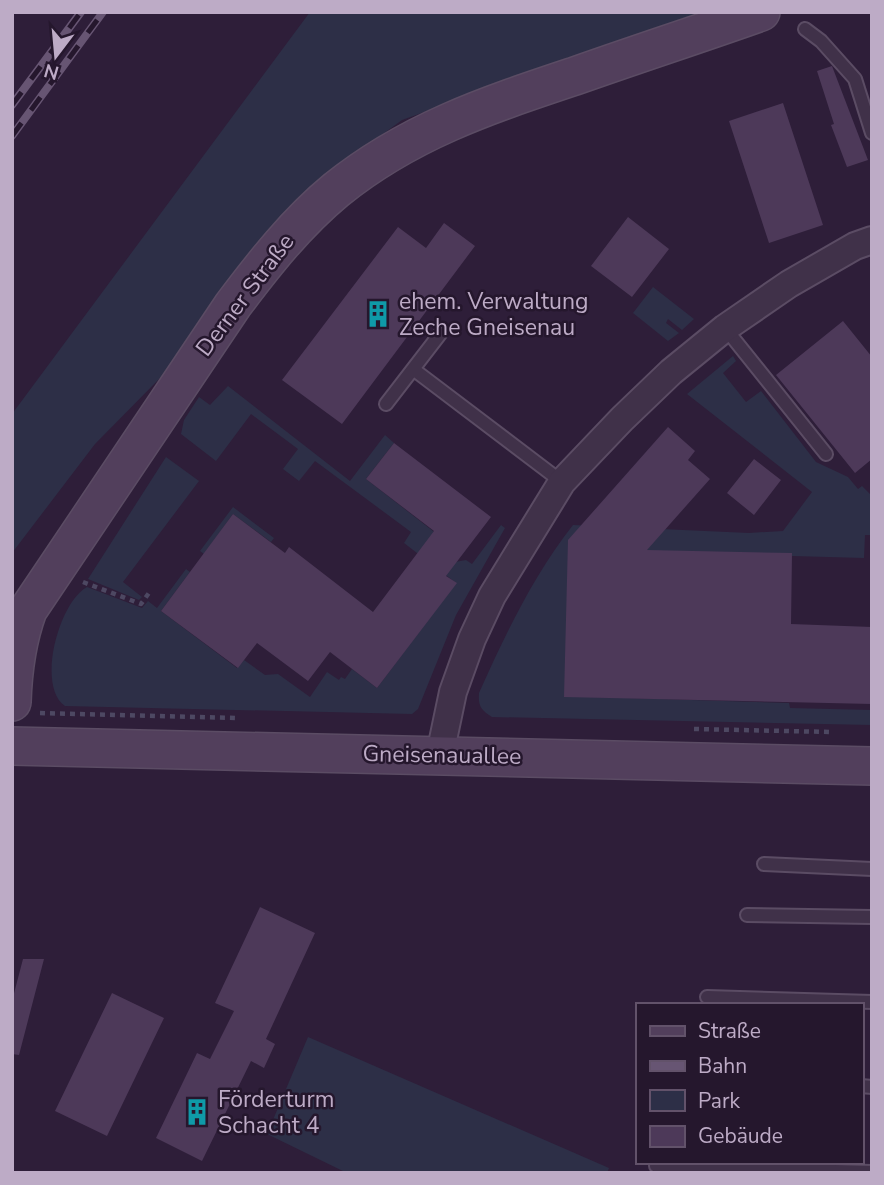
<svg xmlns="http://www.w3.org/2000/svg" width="884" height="1185" viewBox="0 0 884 1185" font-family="'Nunito Sans',sans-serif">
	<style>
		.green { fill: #2d2f47 }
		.building { fill: #4d3959 }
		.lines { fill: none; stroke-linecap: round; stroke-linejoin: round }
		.service-casing { stroke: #5b4c64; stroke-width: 16 }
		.minor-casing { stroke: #5b4c64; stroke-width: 30 }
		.secondary-casing { stroke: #5b4c64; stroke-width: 40 }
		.path { stroke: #4d4862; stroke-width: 4.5; stroke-dasharray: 5 5; stroke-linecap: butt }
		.service { stroke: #403149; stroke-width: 12 }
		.minor { stroke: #403149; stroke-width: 26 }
		.secondary { stroke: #523f5c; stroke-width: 37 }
		.rail-casing { stroke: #675573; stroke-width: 8 }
		.rail { stroke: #25172d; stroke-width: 5; stroke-dasharray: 16; stroke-linecap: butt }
		.labels { text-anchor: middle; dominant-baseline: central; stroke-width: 5; stroke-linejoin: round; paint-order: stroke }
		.street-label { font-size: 23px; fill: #bdabc6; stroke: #25172d }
		.poi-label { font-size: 23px; fill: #bdabc6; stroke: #25172d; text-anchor: start }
	</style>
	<rect width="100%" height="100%" fill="#2e1e39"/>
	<path class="green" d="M310 12H705L402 120 302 194 217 295 162 376 95 444 12 553V414Z
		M653 287 694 319 682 330 668 319 666 323 679 333 668 341 633 313Z
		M733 356 736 361 723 373 746 402 761 391 816 462 848 477 858 489 862 486 872 496V535H865L864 558 792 556 564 696 789 703 790 708 872 710V725L492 717C481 710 478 706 479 693 506 633 533 576 573 525L749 533 783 531 812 492 687 394Z
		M228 386 350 481 385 435 394 443 366 479 460 552 455 562 466 560 472 564 501 525 505 528 456 615 418 709 412 714 65 706C36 686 59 602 87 587L142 608 148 601 157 608 186 569 190 572 161 611 237 668 244 660 265 675 278 674 310 697 327 672 339 680 341 677 345 679 352 669 377 688 456 583 404 543 411 532 315 461 299 481 283 469 298 449 251 414 216 461 181 434 184 420 199 397 210 405Z
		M166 457 199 481 123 582 142 597 139 600 88 579Z
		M233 507 274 538 271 542 233 514 204 554 200 551Z
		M308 1037 609 1168 607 1173H347L267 1134Z"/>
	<path class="building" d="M832 66 868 160 847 167 831 125 834 124 817 71Z
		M783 103 823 225 769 243 729 121Z
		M628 217 669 249 632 297 591 266Z
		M444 223 475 246 342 424 282 380 398 227 426 248Z
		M843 321 872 357V459L855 473 776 375Z
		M668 427 695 451 688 460 710 479 647 550 792 553 791 624 872 627V704L564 697 568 540Z
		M394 443 491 517 446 576 457 583 377 688 330 652 308 681 257 643 238 668 161 611 233 514 285 553 289 547 373 612 434 531 366 479Z
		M754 459 781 480 754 515 727 493Z
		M260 907 315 933 266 1039 275 1044 264 1068 251 1061 202 1161 156 1138 197 1053 210 1059 234 1011 215 1003Z
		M23 959H44L19 1055 12 1054V1001Z
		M112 993 164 1018 107 1136 55 1111Z"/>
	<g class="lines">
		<defs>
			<path id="service" d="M805 29 821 41 855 79 872 133
				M725 328 826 454
				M413 369 562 482
				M386 404 440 334
				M764 864 872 869
				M747 915 872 917
				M707 997 872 1002
				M861 1086 872 1087
				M656 1166 872 1172"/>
			<path id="minor" d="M440 754 453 692 472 639 492 596 562 482 622 419 671 372 725 328 789 284 855 246 872 240"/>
			<path id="secondary" d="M12 702C13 670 17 640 28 610L233 305C264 264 296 223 336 190 409 131 488 105 575 76 637 54 699 34 761 12
				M12 746 872 766"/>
		</defs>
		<use href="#service" class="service-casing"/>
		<use href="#minor" class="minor-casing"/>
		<use href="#secondary" class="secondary-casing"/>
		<path class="path" d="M83 582 141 604 151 590
			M40 713 238 718
			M694 729 832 732"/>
		<use href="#service" class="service"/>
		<use href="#minor" class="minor"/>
		<use href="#secondary" class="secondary"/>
		<defs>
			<path id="rail" d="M12 105 81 12
				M12 136 103 12"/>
		</defs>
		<use href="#rail" class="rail-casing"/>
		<use href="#rail" class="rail"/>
	</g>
	<defs>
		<symbol id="building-bare" viewBox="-9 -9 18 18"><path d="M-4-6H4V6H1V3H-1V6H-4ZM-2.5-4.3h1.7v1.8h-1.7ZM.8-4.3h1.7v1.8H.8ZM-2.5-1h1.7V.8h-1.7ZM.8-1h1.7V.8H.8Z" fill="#0f9aa8" stroke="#25172d" stroke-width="2.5" paint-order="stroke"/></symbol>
	</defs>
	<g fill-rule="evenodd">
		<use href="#building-bare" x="359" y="295" width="38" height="38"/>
		<use href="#building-bare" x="178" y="1093" width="38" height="38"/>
	</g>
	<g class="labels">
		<g class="street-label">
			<text transform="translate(245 295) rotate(-53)">Derner Straße</text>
			<text transform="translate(442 755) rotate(1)">Gneisenauallee</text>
		</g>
		<g class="poi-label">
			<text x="399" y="301">ehem. Verwaltung<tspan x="399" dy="26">Zeche Gneisenau</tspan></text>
			<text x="218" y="1099">Förderturm<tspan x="218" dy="26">Schacht 4</tspan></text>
		</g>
	</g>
	<rect width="884" height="1185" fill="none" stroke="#bdabc6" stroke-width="28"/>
	<rect x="636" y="1003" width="228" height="161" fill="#25172d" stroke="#62526a" stroke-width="2"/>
	<rect x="650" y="1026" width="35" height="10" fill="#523f5c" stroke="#62526a" stroke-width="2"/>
	<text x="698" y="1038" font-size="21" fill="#bdabc6">Straße</text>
	<rect x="650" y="1061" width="35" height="10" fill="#675573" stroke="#62526a" stroke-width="2"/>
	<text x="698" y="1073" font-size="21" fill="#bdabc6">Bahn</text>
	<rect x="650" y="1090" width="35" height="21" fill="#2d2f47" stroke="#62526a" stroke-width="2"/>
	<text x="698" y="1108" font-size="21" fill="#bdabc6">Park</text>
	<rect x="650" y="1126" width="35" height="21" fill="#4d3959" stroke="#62526a" stroke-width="2"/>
	<text x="698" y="1143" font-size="21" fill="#bdabc6">Gebäude</text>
	<g transform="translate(56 56) rotate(196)" stroke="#25172d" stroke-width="5" paint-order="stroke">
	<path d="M0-5L12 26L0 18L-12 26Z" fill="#bdabc6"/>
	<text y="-10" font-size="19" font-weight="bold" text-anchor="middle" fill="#bdabc6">N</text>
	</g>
</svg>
